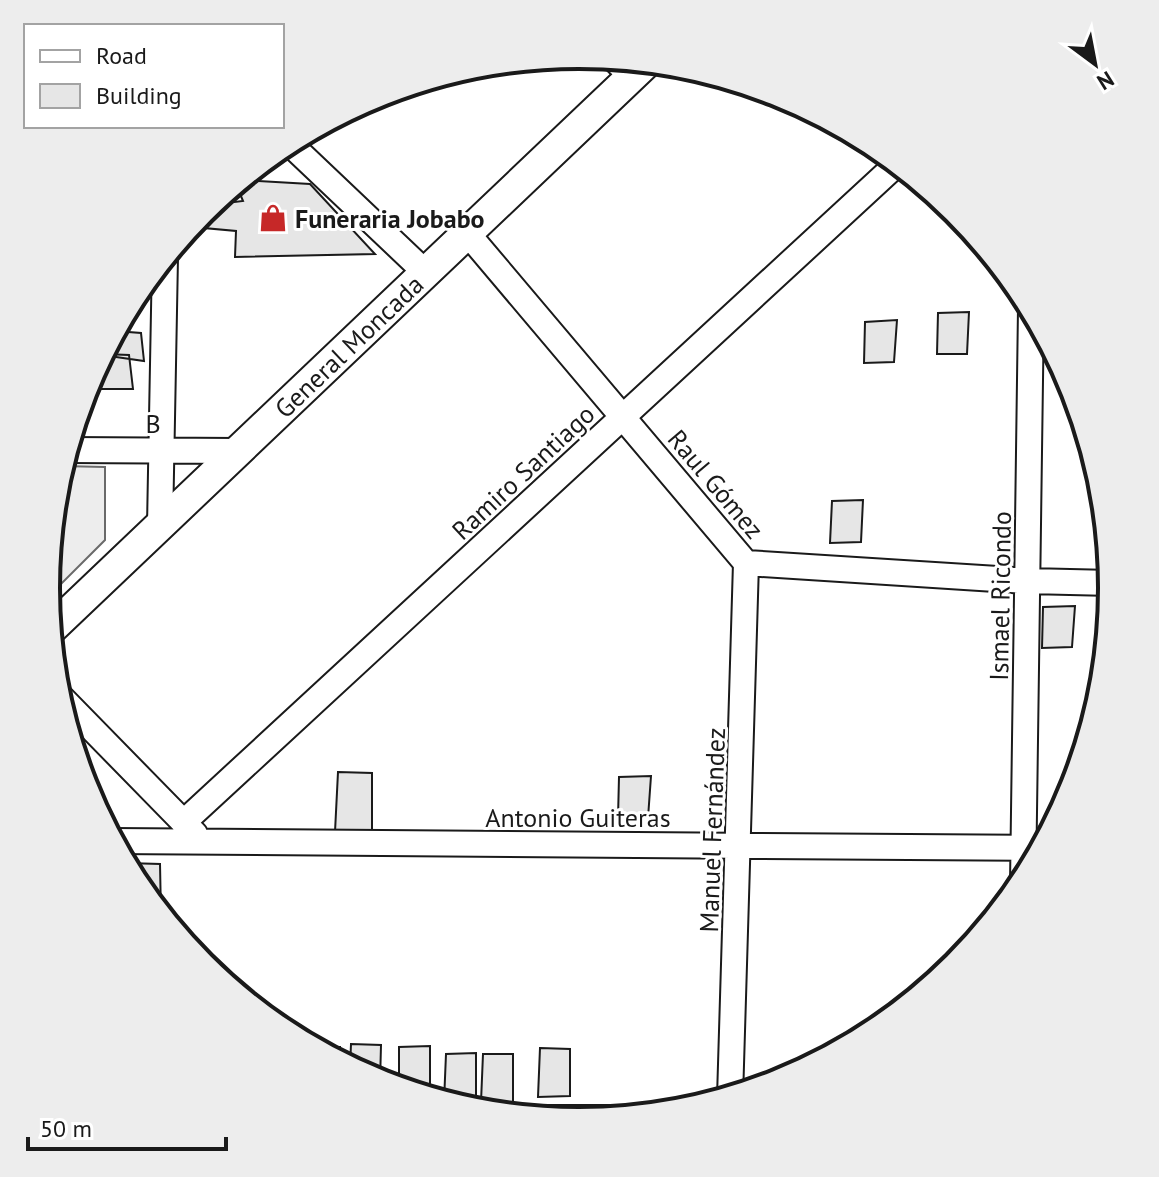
<svg xmlns="http://www.w3.org/2000/svg" width="1159" height="1177" viewBox="0 0 1159 1177" font-family="'PT Sans',sans-serif">
	<style>
		.built { fill: #ededed; stroke: #6a6a6a; stroke-width: 2 }
		.building { fill: #e6e6e6; stroke: #1a1a1a; stroke-width: 2 }
		.lines { fill: none; stroke-linecap: round; stroke-linejoin: round }
		.minor-casing { stroke: #1a1a1a; stroke-width: 28 }
		.tertiary-casing { stroke: #1a1a1a; stroke-width: 34 }
		.minor { stroke: #fff; stroke-width: 24 }
		.tertiary { stroke: #fff; stroke-width: 30 }
		.labels { text-anchor: middle; dominant-baseline: central; stroke-width: 6; stroke-linejoin: round; paint-order: stroke }
		.poi-label { font-size: 26px; font-weight: bold; fill: #1a1a1a; stroke: #fff; text-anchor: start }
		.street-label { font-size: 26px; fill: #1a1a1a; stroke: #fff }
		.rim { fill: none; stroke: #1a1a1a; stroke-width: 4 }
	</style>
	<rect width="100%" height="100%" fill="#fff"/>
	<path class="built" d="M62 466 105 467V540L47 598 56 484Z"/>
	<path class="building" d="M240 180 310 184 375 254 235 257 236 231 204 228 205 209 210 205 243 201 236 184Z
		M969 312 967 354H937L938 313Z
		M897 320 894 362 864 363 865 322Z
		M115 331 141 333 144 361 102 355Z
		M103 354 129 355 133 389H85Z
		M863 500 861 542 830 543 832 501Z
		M1075 606 1072 647 1042 648 1043 607Z
		M338 772 372 773V830L335 832Z
		M651 776 648 818H618L619 777Z
		M126 863 160 864 161 915 136 885Z
		M351 1044 381 1045 380 1083 350 1068Z
		M430 1046V1098L399 1089V1047Z
		M312 1047H340V1063Z
		M540 1048 570 1049V1096L538 1097Z
		M476 1053V1101L444 1102 446 1054Z
		M483 1054H513V1102H481Z"/>
	<g class="lines">
		<defs>
			<path id="minor" d="M613 58 632 77
				M288 142 426 273
				M468 234 746 563 1028 581 1112 583
				M67 450 238 451
				M160 526 165 257
				M57 693 195 834
				M185 821 898 163
				M112 841 1043 848
				M1023 884 1031 308
				M730 1098 746 563
				M537 1118H618"/>
			<g id="tertiary">
				<path id="s1" d="M50 630 647 62"/>
			</g>
		</defs>
		<use href="#minor" class="minor-casing"/>
		<use href="#tertiary" class="tertiary-casing"/>
		<use href="#minor" class="minor"/>
		<use href="#tertiary" class="tertiary"/>
	</g>
	<defs>
		<symbol id="shop-bare" viewBox="-9 -9 18 18"><path d="M-5-2.5h2.3a2.7 3.5 0 0 1 5.4 0H5L5.5 6h-11ZM-1.5-2.5h3a1.5 2.3 0 0 0-3 0Z" fill="#c62828" stroke="#fff" stroke-width="2.5" paint-order="stroke"/></symbol>
	</defs>
	<g fill-rule="evenodd">
		<use href="#shop-bare" x="253" y="198" width="40" height="40"/>
	</g>
	<g class="labels">
		<g class="poi-label">
			<text x="295" y="218">Funeraria Jobabo</text>
		</g>
		<g class="street-label">
			<text stroke="none"><textPath href="#s1" startOffset="412">General Moncada</textPath></text>
			<text x="153" y="423">B</text>
			<text transform="translate(523 472) rotate(-43)">Ramiro Santiago</text>
			<text transform="translate(716 484) rotate(50)">Raul Gómez</text>
			<text transform="translate(1000 596) rotate(-89)">Ismael Ricondo</text>
			<text x="578" y="817">Antonio Guiteras</text>
			<text transform="translate(712 830) rotate(-88)">Manuel Fernández</text>
		</g>
	</g>
	<path d="M0 0H1159V1177H0ZM60 588a519 519 0 1 1 1038 0a519 519 0 1 1-1038 0Z" fill="#ededed" fill-rule="evenodd"/>
	<path class="rim" d="M60 588a519 519 0 1 1 1038 0a519 519 0 1 1-1038 0Z"/>
	<rect x="24" y="24" width="260" height="104" fill="#ffffff" stroke="#a3a3a3" stroke-width="2"/>
	<rect x="40" y="50" width="40" height="12" fill="#ffffff" stroke="#a3a3a3" stroke-width="2"/>
	<text x="96" y="64" font-size="24" fill="#1a1a1a">Road</text>
	<rect x="40" y="84" width="40" height="24" fill="#e6e6e6" stroke="#a3a3a3" stroke-width="2"/>
	<text x="96" y="104" font-size="24" fill="#1a1a1a">Building</text>
	<g transform="translate(1095 64) rotate(148)" stroke="#ffffff" stroke-width="6" paint-order="stroke">
	<path d="M0-6L14 30L0 20L-14 30Z" fill="#1a1a1a"/>
	<text y="-12" font-size="22" font-weight="bold" text-anchor="middle" fill="#1a1a1a">N</text>
	</g>
	<path d="M28 1137v12h198v-12" fill="none" stroke="#1a1a1a" stroke-width="4"/>
	<text x="40" y="1137" font-size="24" fill="#1a1a1a" stroke="#ffffff" stroke-width="6" paint-order="stroke">50 m</text>
</svg>
